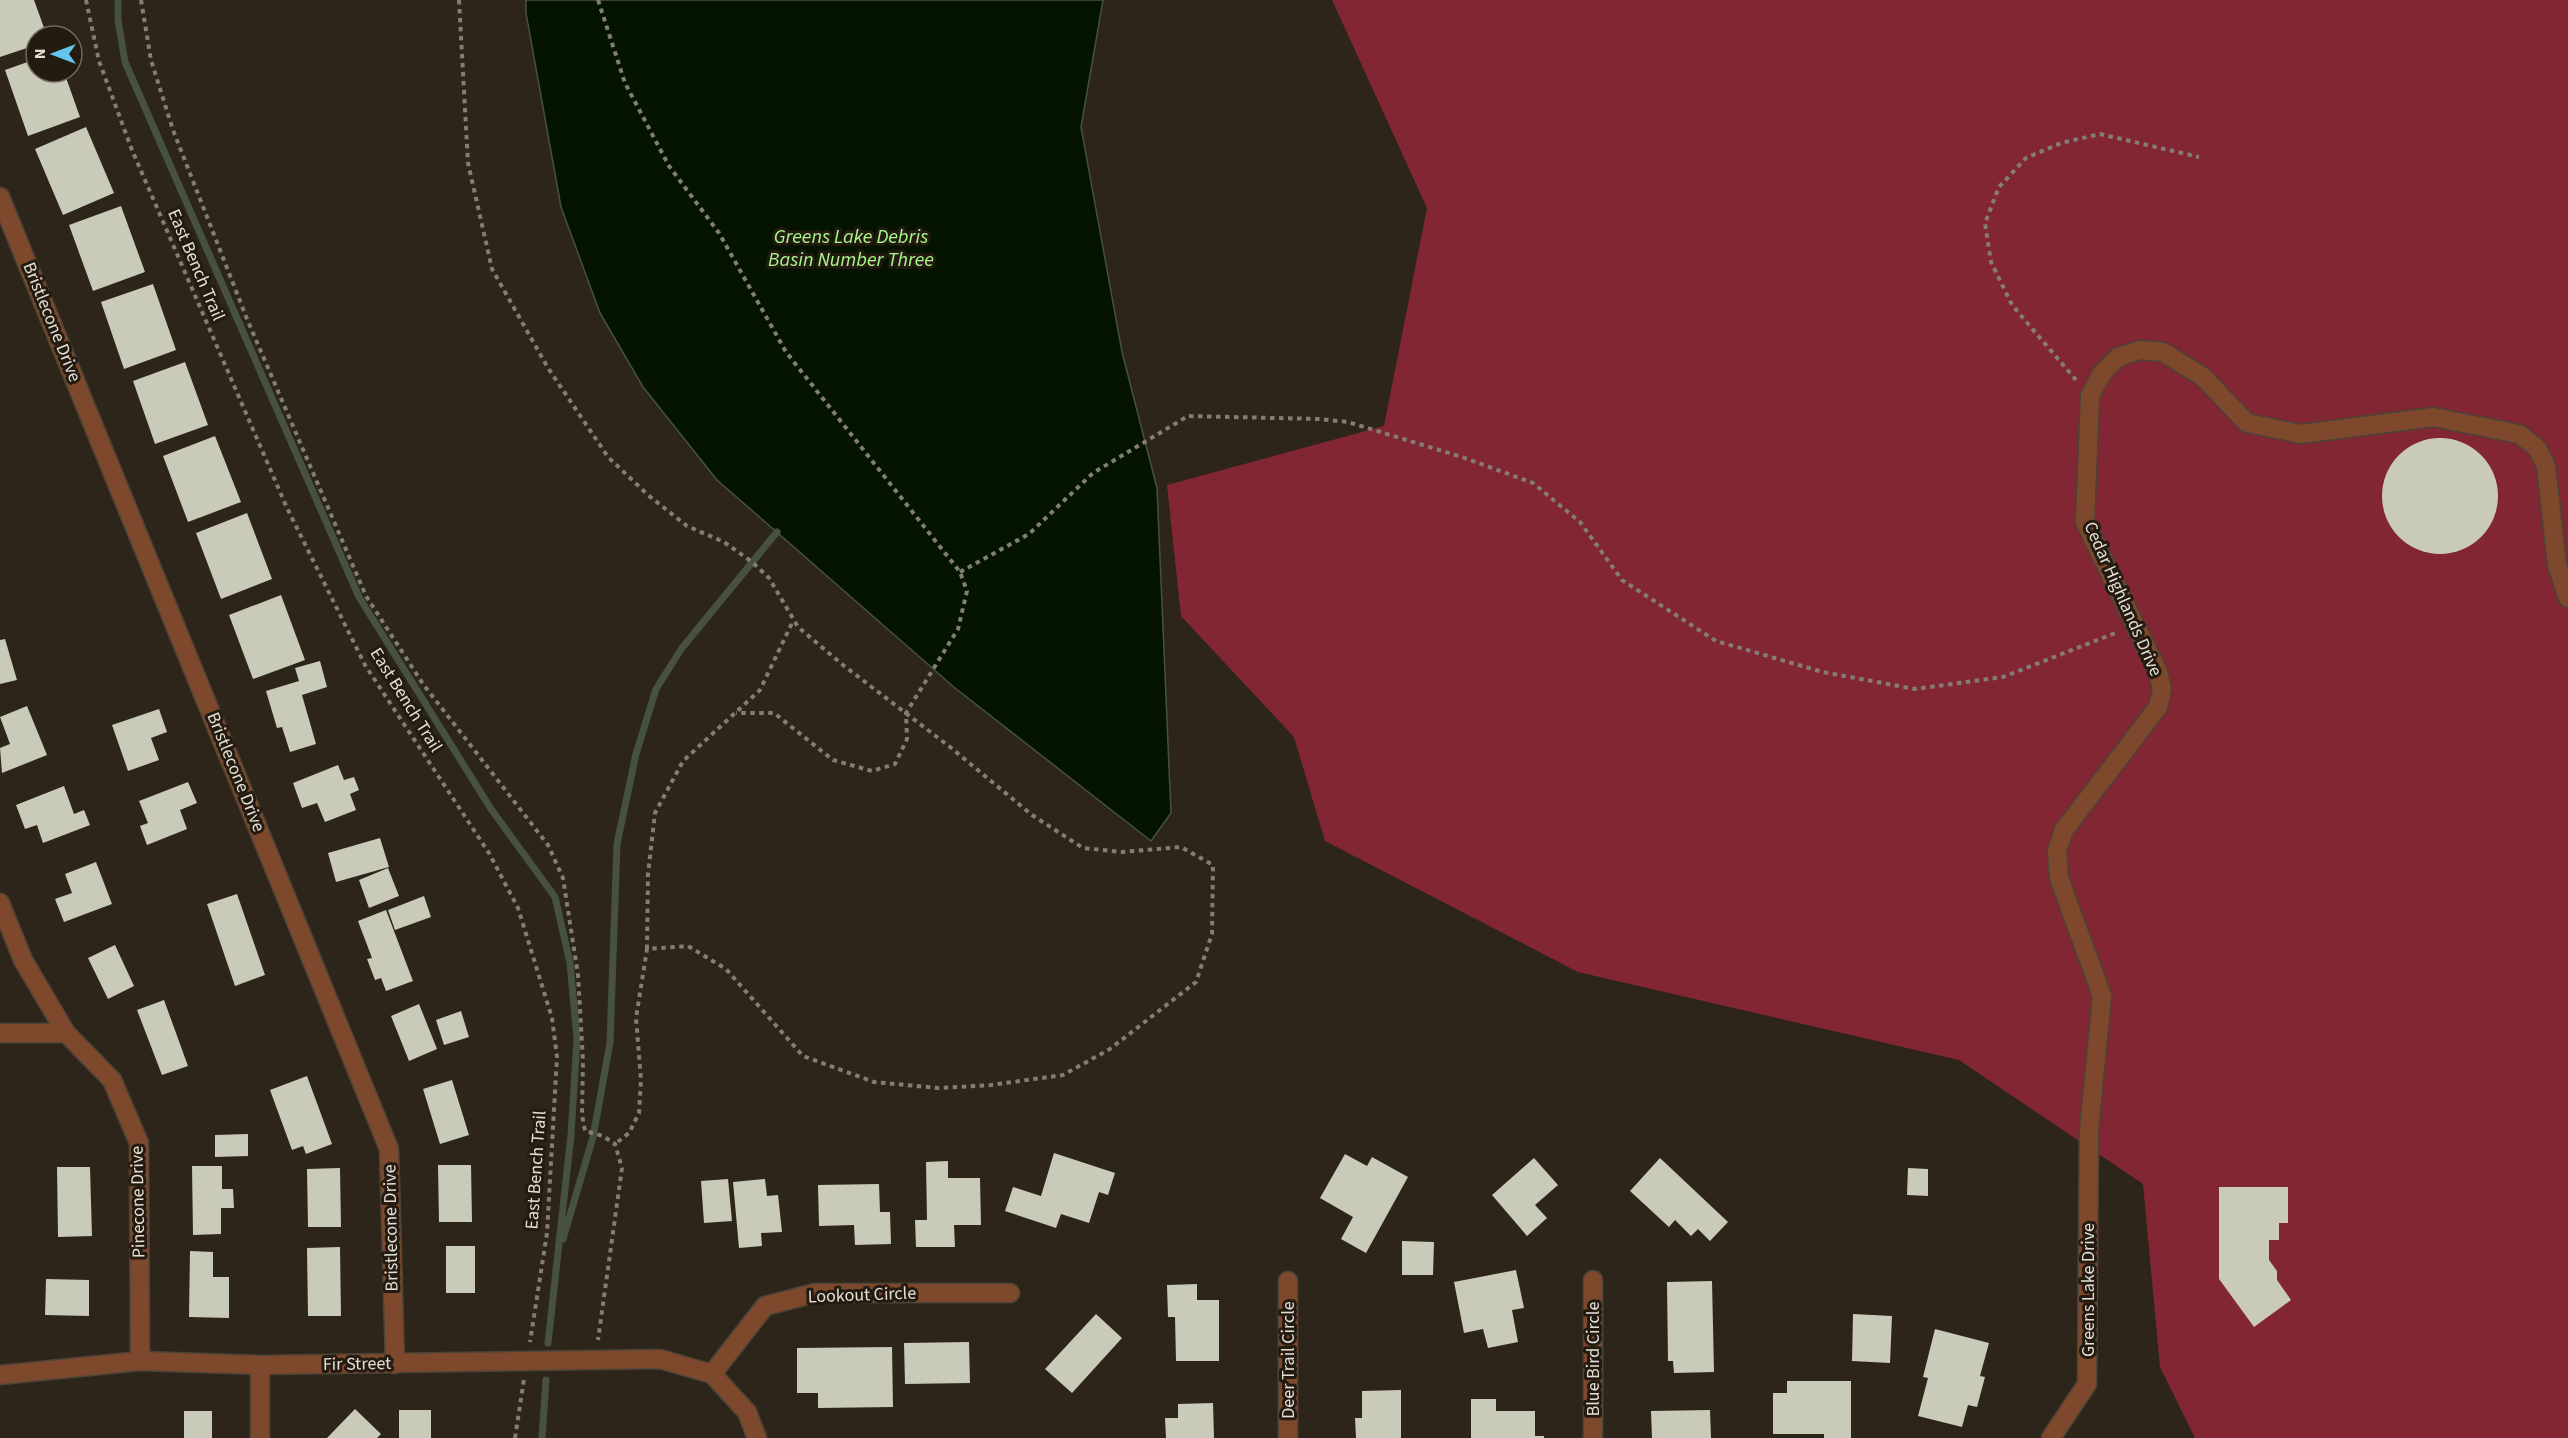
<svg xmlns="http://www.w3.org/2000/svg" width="2568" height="1438" viewBox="0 0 2568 1438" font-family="'Source Sans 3',sans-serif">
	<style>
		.forest { fill: #832633 }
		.water { fill: #041401; stroke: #475141; stroke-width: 1.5 }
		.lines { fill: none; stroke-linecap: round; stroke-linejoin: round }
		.stream { stroke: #475141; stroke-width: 7 }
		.building { fill: #cacab9 }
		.minor-casing { stroke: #4a4337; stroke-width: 21 }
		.path { stroke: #847d73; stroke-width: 4; stroke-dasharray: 4.5 4.5; stroke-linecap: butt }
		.minor { stroke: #7e482d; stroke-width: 18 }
		.labels { text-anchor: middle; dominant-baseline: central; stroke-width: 6; stroke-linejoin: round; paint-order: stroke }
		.street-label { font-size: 18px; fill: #e4ded7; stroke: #231b10 }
		.water-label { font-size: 20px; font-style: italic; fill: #a8f68e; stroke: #231b10 }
	</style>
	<rect width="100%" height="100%" fill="#2d2519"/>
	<path class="forest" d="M1332 0H2568V1438H2195L2160 1367 2143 1184 1959 1060 1578 972 1325 841 1294 737 1181 616 1167 485 1384 426 1427 208Z"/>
	<path class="water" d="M526 0H1103L1081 127 1122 352 1157 488 1171 813 1151 841 955 688 717 480 643 387 600 313 561 207 526 13Z"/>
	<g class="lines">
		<path class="stream" d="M118 0V20L125 62 359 597 491 809 555 897 570 963 577 1039 571 1135 548 1343
			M563 1239 593 1137 610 1043 617 844 636 754 656 689 682 648 777 532
			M542 1438 546 1380"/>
	</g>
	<path class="building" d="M0 0H34L47 36H36V45L0 57Z
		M36 59V72H64L80 117 28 136 5 70Z
		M86 127 114 193 63 215 35 149Z
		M121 206 145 272 93 291 69 225Z
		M153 284 176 350 124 369 101 302Z
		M185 362 208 425 155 444 133 381Z
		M215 436 241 502 188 522 163 456Z
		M2382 496a58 58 0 1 1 116 0a58 58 0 1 1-116 0Z
		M247 513 272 579 221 599 196 533Z
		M281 595 305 660 253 679 229 615Z
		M5 639 17 680 0 684V640Z
		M320 661 327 687 302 695 316 744 290 752 282 727 277 728 266 691 299 681 295 668Z
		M27 706 47 755 2 773 0 748 10 744 0 717Z
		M159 709 167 732 151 738 159 760 128 771 112 725Z
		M338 765 344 780 354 777 359 790 350 794 356 810 325 822 317 803 302 808 293 783Z
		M188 782 197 803 180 810 187 829 147 845 140 826 148 823 139 801Z
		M64 786 74 814 84 810 90 825 43 843 37 825 25 829 16 805Z
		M380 838 389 867 336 882 328 853Z
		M96 862 112 904 64 922 55 899 72 893 65 874Z
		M388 868 399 896 369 908 359 880Z
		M237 894 265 975 235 986 207 904Z
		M424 896 431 917 395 930 388 910Z
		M386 910 413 981 386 991 381 978 375 980 367 959 372 958 358 921Z
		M115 945 134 986 108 999 88 958Z
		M164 1000 188 1066 162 1075 137 1010Z
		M419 1004 437 1049 409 1061 391 1016Z
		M461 1011 469 1037 444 1045 436 1020Z
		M307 1076 332 1144 306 1154 303 1146 292 1150 270 1090Z
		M452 1080 469 1135 440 1144 423 1089Z
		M248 1134V1156L215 1157V1135Z
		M1054 1153 1115 1173 1108 1195 1099 1192 1089 1223 1061 1214 1056 1228 1005 1211 1013 1187 1041 1196Z
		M1345 1154 1367 1166 1372 1157 1408 1177 1366 1253 1341 1239 1353 1217 1320 1198Z
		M1534 1158 1558 1185 1535 1205 1547 1218 1527 1236 1492 1195Z
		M1660 1158 1728 1222 1710 1241 1698 1229 1691 1236 1675 1220 1669 1227 1630 1191Z
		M948 1161V1178H980L981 1225H954L955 1247H916L915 1220H927L926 1162Z
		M438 1165H471L472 1222H439Z
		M192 1166H222V1189H233L234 1208H221V1234L193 1235Z
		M57 1167H90L92 1236 58 1237Z
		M340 1168 341 1227H308L307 1169Z
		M1908 1168 1928 1169V1196L1907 1195Z
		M728 1179 732 1221 704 1223 701 1181Z
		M765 1179 767 1196 778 1195 782 1232 761 1233 762 1246 739 1248 733 1182Z
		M879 1184 880 1212H890L891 1244 855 1245 854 1225 819 1226 818 1185Z
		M2219 1187H2288V1223H2279V1240H2269V1260L2277 1271V1280L2291 1300 2254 1327 2219 1279Z
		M1402 1241 1434 1242 1433 1275H1402Z
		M446 1246H475V1293H446Z
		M340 1247 341 1316H308L307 1248Z
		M190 1251 213 1252V1277H229V1318L189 1317Z
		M1516 1270 1524 1308 1512 1310 1518 1342 1488 1348 1483 1329 1464 1333 1454 1282Z
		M46 1279 89 1280V1316L45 1315Z
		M1712 1281 1714 1372 1674 1373 1673 1361H1668L1667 1282Z
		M1197 1284V1300H1219V1361H1176L1175 1317H1168L1167 1285Z
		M1096 1314 1122 1338 1072 1393 1045 1369Z
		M1853 1314 1892 1316 1890 1363 1852 1361Z
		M1935 1329 1989 1343 1980 1376 1985 1377 1977 1407 1968 1405 1962 1427 1918 1416 1928 1378 1923 1377Z
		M969 1342 970 1383 905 1384 904 1343Z
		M892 1347 893 1407 818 1408V1393H797V1348Z
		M1787 1381H1851V1438H1824V1434H1773V1393H1787Z
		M1401 1390V1438H1356L1355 1418H1362V1391Z
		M1471 1399H1496V1411H1535V1436H1544V1438H1471Z
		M1213 1403 1214 1438H1166L1165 1418H1178V1404Z
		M355 1409 381 1434 377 1438H327Z
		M399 1410H431V1438H399Z
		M1710 1410 1711 1438H1652L1651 1411Z
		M184 1411H212V1438H184Z"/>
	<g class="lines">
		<defs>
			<path id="minor" d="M0 197 389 1149 395 1364
				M0 903 23 960 66 1033 112 1080 139 1143 140 1361
				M0 1033H66
				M1593 1280V1438
				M1288 1281V1438
				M712 1374 765 1306 815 1293H1010
				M712 1374 747 1412 757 1438
				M0 1375 140 1361 260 1365 660 1359 712 1374
				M260 1438V1365
				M2051 1438 2087 1384 2089 1130 2102 996 2059 878 2057 851 2064 830 2158 707 2162 689 2158 672 2085 522 2090 396 2102 373 2118 357 2140 350 2163 352 2203 377 2247 423 2301 434 2433 417 2519 434 2537 448 2546 466 2557 565 2568 598"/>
		</defs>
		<use href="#minor" class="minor-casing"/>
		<path class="path" d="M86 0 99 61 132 150 287 508 365 665 489 853 518 908 552 1018 557 1057 547 1233 530 1342
			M141 0 151 60 173 130 247 319 366 596 423 684 548 845 563 878 578 975 583 1061 582 1115 585 1131 603 1136 615 1144 622 1168 598 1340
			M459 0 468 163 492 269 548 368 608 457 648 495 687 526 724 542 752 562 769 578 798 627 843 665 950 747 1032 815 1083 848 1122 852 1181 847 1213 865 1212 934 1196 982 1110 1049 1063 1075 991 1085 938 1088 874 1082 803 1056 726 969 688 946 647 949 636 1018 641 1080 639 1113 629 1133 615 1144
			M598 0 625 83 669 166 719 233 786 352 960 572 967 591 958 629 906 713 907 739 895 764 872 771 833 760 774 713H736
			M2076 380 2012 305 1991 262 1985 223 1999 187 2026 158 2061 143 2100 134 2199 157
			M960 572 1029 534 1093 473 1188 416 1319 419 1348 422 1462 457 1533 483 1580 522 1622 580 1716 641 1823 672 1915 689 2003 677 2118 632
			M647 949 648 874 655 813 683 761 760 690 793 621
			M515 1438 524 1379"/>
		<use href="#minor" class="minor"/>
	</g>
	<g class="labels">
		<g class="street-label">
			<text transform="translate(196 265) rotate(67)">East Bench Trail</text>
			<text transform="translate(52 322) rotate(68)">Bristlecone Drive</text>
			<text transform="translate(2123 599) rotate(66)">Cedar Highlands Drive</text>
			<text transform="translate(406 700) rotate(58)">East Bench Trail</text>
			<text transform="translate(236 772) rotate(68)">Bristlecone Drive</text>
			<text transform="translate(536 1170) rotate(-86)">East Bench Trail</text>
			<text transform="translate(138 1202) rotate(-91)">Pinecone Drive</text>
			<text transform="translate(391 1228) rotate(-91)">Bristlecone Drive</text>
			<text transform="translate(2088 1290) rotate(-90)">Greens Lake Drive</text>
			<text transform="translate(862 1295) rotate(-2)">Lookout Circle</text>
			<text transform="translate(1593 1359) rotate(-90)">Blue Bird Circle</text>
			<text transform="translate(1288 1360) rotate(-90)">Deer Trail Circle</text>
			<text transform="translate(357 1364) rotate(-1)">Fir Street</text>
		</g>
		<g class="water-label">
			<text x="851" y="237">Greens Lake Debris<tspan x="851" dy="23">Basin Number Three</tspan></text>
		</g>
	</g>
	<g transform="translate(54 54) rotate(270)"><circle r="28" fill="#231b10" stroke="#706960" stroke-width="1.5"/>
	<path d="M0-4.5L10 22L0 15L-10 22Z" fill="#65c5ee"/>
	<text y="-9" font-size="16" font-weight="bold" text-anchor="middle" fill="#e4ded7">N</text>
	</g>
</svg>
